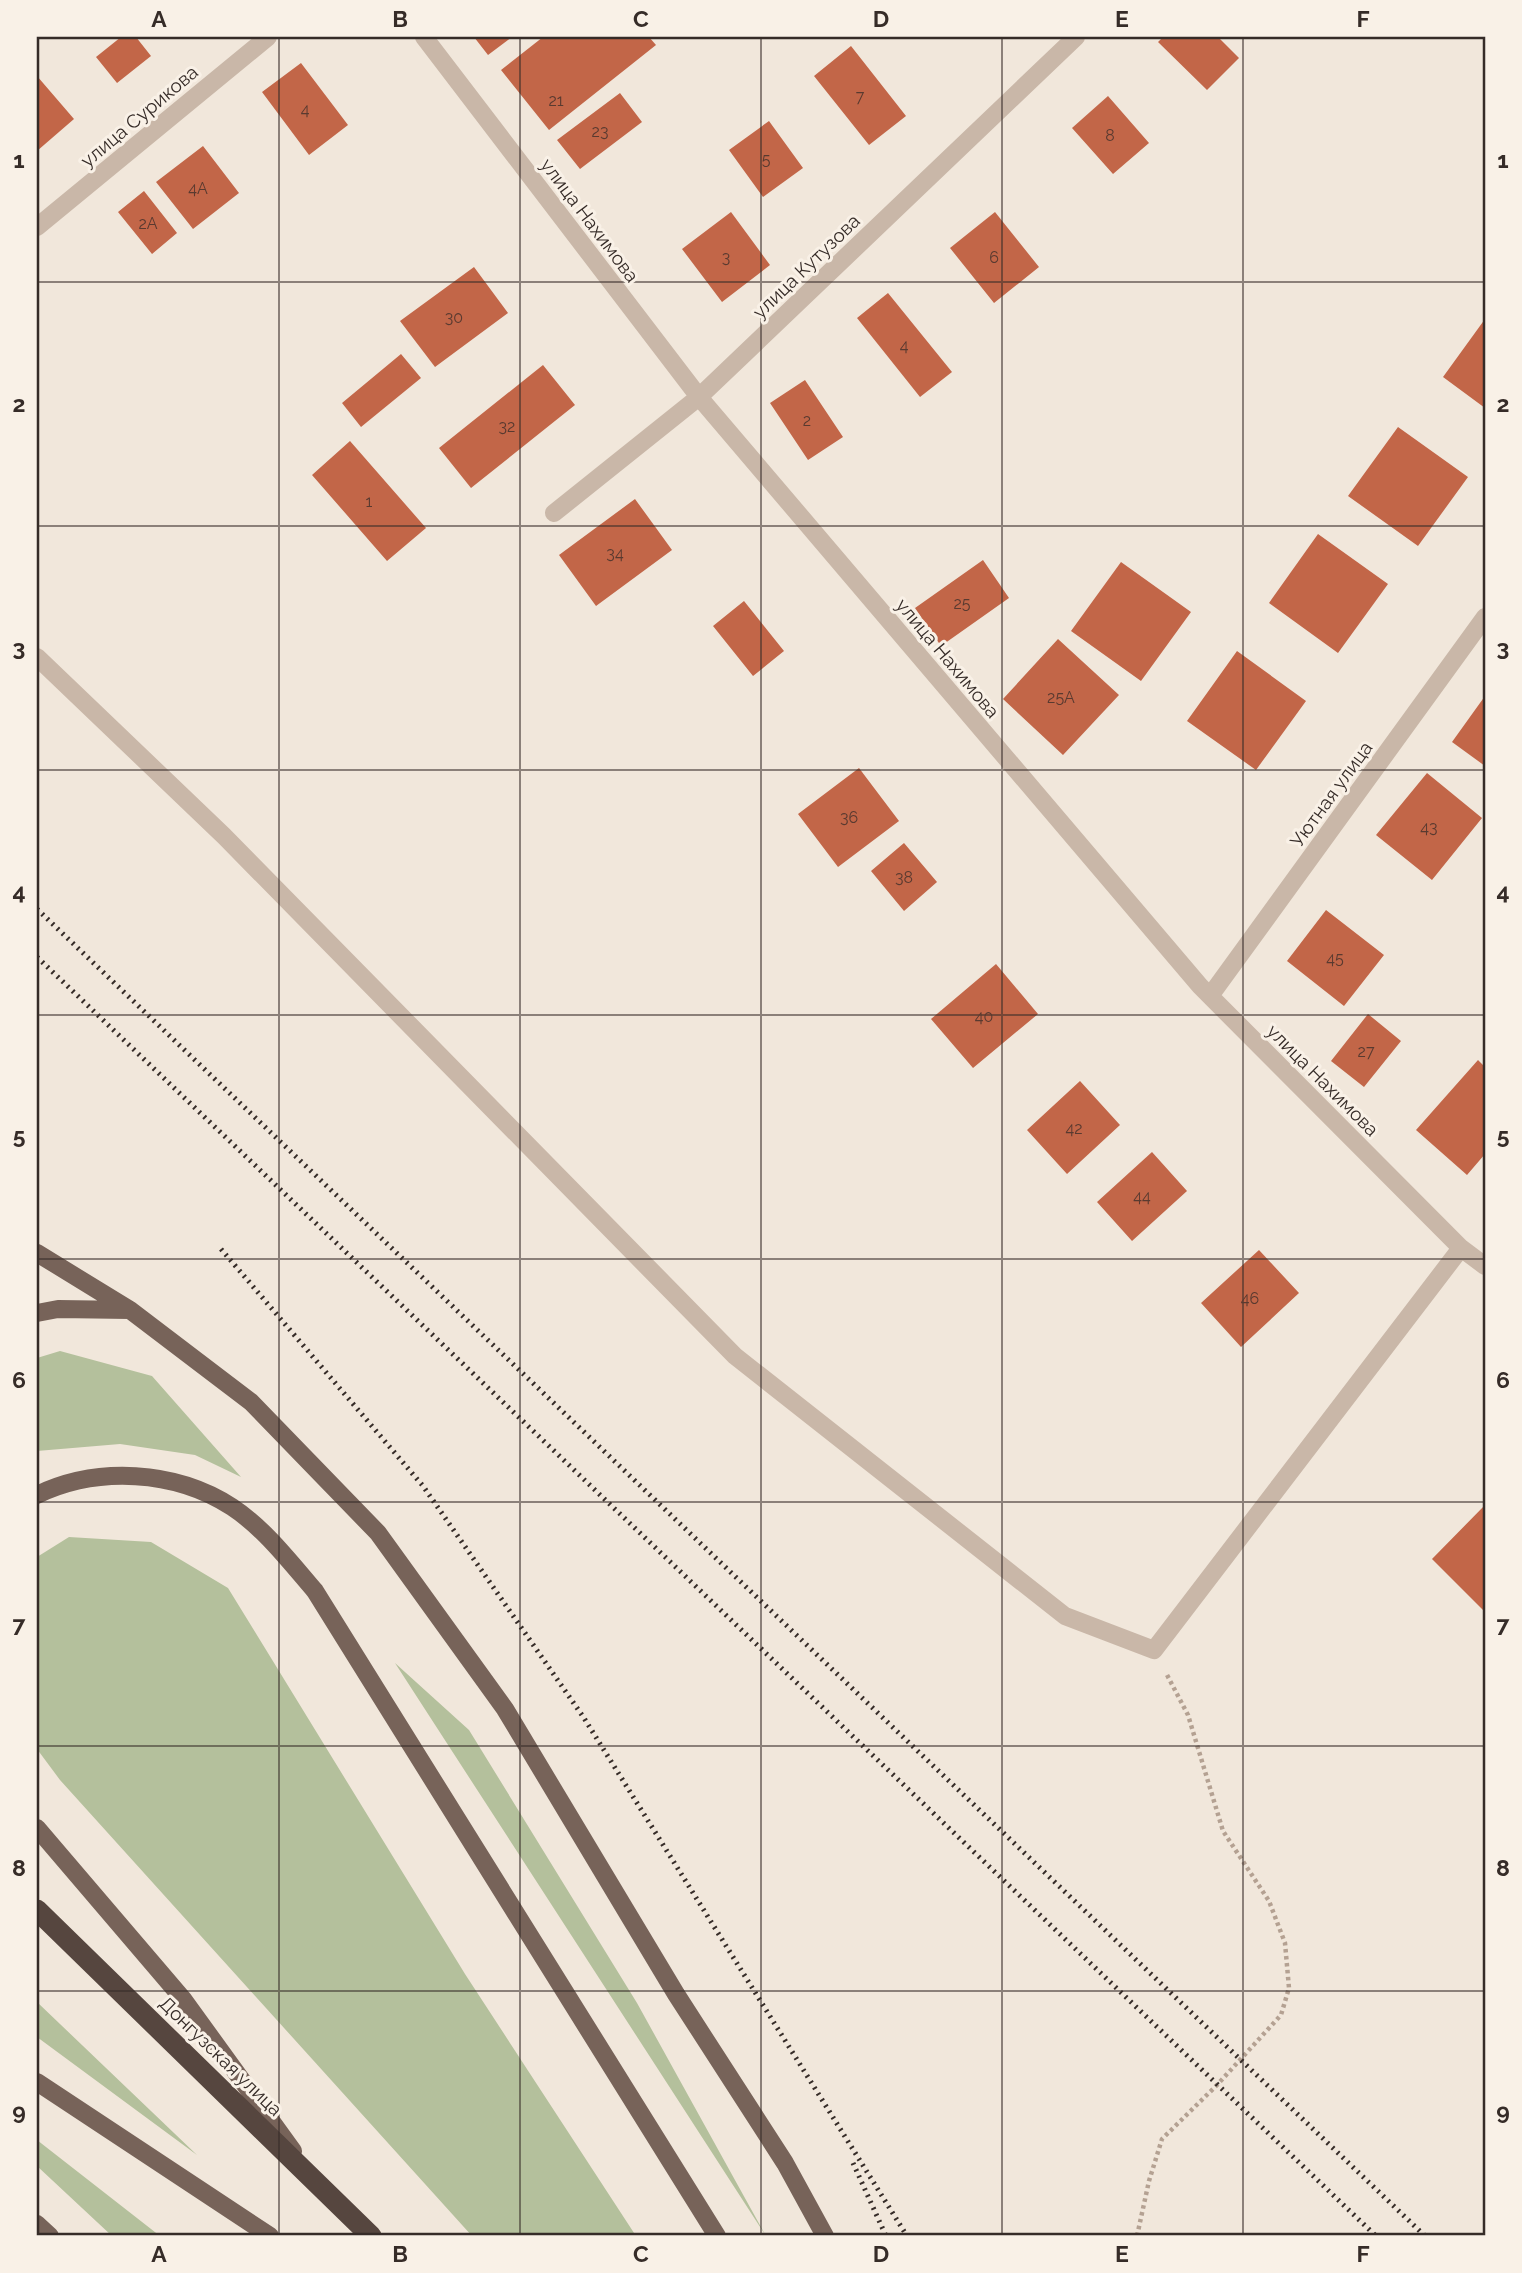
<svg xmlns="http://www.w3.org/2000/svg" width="1522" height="2273" viewBox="0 0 1522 2273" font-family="Raleway,sans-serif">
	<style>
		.green { fill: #b4c09c }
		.building { fill: #c26648 }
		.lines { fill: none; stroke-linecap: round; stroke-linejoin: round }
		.path { stroke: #b4a192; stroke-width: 4.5; stroke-dasharray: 3.5 3.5; stroke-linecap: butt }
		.minor { stroke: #c9b7a8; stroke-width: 18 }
		.major { stroke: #776359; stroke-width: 18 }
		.highway { stroke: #56463f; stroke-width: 21 }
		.rail { stroke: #362c28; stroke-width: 5; stroke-dasharray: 2 5; stroke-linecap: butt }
		.grid { fill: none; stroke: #362c28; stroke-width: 2; stroke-opacity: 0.55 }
		.labels { text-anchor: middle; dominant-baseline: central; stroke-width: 6; stroke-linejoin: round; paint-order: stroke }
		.number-label { font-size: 16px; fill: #593a30 }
		.street-label { font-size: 19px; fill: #362c28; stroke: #f9f1e7 }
		.neatline { fill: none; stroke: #362c28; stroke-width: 2.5 }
		.grid-label { font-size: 23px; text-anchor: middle; font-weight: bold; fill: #362c28 }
	</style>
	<rect width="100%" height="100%" fill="#f1e7db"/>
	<path class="green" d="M60 1351 152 1376 241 1477 195 1455 120 1444 37 1451V1358Z
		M69 1537 151 1542 228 1588 465 1974 636 2236H472L60 1780 37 1749V1557Z
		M395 1663 469 1730 637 2003 766 2236Z
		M37 2002 197 2155 37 2037Z
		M37 2140 160 2236H112L37 2166Z"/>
	<path class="building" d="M121 37H136L151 56 117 83 96 57Z
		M474 37H512L488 55Z
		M543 37H649L656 45 549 130 501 70Z
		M1163 37H1218L1239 58 1207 90 1158 42Z
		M851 46 906 116 869 145 814 76Z
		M301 63 348 125 309 155 262 92Z
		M37 76 74 119 37 151Z
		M620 93 642 122 580 169 557 140Z
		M1108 96 1149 143 1113 174 1072 128Z
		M769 121 803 168 763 197 729 150Z
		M203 146 239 193 193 229 156 182Z
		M144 191 177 233 152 254 118 212Z
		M731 212 770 265 722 302 682 249Z
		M995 212 1039 267 994 303 950 248Z
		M474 267 508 313 435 367 400 321Z
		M888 293 952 372 920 397 857 318Z
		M1485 319V408L1443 377Z
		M401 354 421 378 361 427 342 403Z
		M543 365 575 405 471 488 439 448Z
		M805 380 843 437 808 460 770 403Z
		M1398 427 1468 477 1418 546 1348 496Z
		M350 441 426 528 387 561 312 475Z
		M635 499 672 550 596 606 559 555Z
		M1318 534 1388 584 1338 653 1269 603Z
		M983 560 1009 598 941 646 915 608Z
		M1121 562 1191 612 1141 681 1071 631Z
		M744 601 784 651 753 676 713 626Z
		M1058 639 1119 695 1063 755 1003 699Z
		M1237 651 1306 701 1256 770 1187 721Z
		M1485 696V766L1452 742Z
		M859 768 899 821 838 867 798 814Z
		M1427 773 1482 818 1432 880 1376 835Z
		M904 843 937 882 904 911 871 871Z
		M1326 910 1384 955 1344 1006 1287 961Z
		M996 964 1038 1014 973 1068 931 1019Z
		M1368 1014 1401 1041 1364 1087 1331 1061Z
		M1478 1060 1485 1067V1154L1467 1175 1416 1130Z
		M1080 1081 1120 1125 1067 1174 1027 1130Z
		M1152 1152 1187 1191 1132 1241 1097 1202Z
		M1259 1250 1299 1293 1241 1347 1201 1303Z
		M1485 1505V1612L1432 1559Z"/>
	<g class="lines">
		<path class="path" d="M1137 2236 1149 2181 1162 2139 1217 2085 1281 2015 1289 1988 1285 1943 1269 1901 1223 1831 1188 1715 1166 1673"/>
		<path class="minor" d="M424 37 699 397 1200 986 1461 1248 1485 1266
			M37 227 268 37
			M554 513 699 397 1076 37
			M37 657 224 836 735 1356 1065 1616 1154 1650 1461 1248
			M1210 996 1485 617"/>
		<path class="major" d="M37 1253 130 1310 251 1402 378 1533 505 1709 676 1994 785 2163 825 2236
			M37 1313 58 1309 130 1310
			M37 1495C97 1466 175 1470 232 1507 264 1528 290 1562 315 1591L717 2236
			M37 1828 183 1999 293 2151
			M37 2082 270 2236
			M37 2224 50 2236"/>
		<path class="highway" d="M37 1910 371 2236"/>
		<path class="rail" d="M37 909 1425 2236
			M37 957 1376 2236
			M221 1249 423 1486 584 1718 907 2236
			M853 2163 886 2236"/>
	</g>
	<path class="grid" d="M279 37V2236M520 37V2236M761 37V2236M1002 37V2236M1243 37V2236M37 282H1485M37 526H1485M37 770H1485M37 1015H1485M37 1259H1485M37 1502H1485M37 1746H1485M37 1991H1485"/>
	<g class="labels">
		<g class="number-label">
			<text x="860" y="96">7</text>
			<text x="556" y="100">21</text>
			<text x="305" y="109">4</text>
			<text x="600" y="131">23</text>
			<text x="1110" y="135">8</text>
			<text x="766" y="159">5</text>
			<text x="198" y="188">4А</text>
			<text x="148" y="223">2А</text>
			<text x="726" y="257">3</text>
			<text x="994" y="257">6</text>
			<text x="454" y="317">30</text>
			<text x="904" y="345">4</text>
			<text x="807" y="420">2</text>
			<text x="507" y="426">32</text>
			<text x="369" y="501">1</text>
			<text x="615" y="553">34</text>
			<text x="962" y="603">25</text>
			<text x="1061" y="697">25А</text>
			<text x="849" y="817">36</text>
			<text x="1429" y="827">43</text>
			<text x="904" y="877">38</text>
			<text x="1335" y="958">45</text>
			<text x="984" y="1016">40</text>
			<text x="1366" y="1051">27</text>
			<text x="1074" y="1128">42</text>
			<text x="1142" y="1196">44</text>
			<text x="1250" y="1298">46</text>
		</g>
		<g class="street-label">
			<text transform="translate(139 116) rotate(-40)">улица Сурикова</text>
			<text transform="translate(590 220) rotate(53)">улица Нахимова</text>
			<text transform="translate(806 266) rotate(-44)">улица Кутузова</text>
			<text transform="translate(948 658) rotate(50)">улица Нахимова</text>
			<text transform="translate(1331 794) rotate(-54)">Уютная улица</text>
			<text transform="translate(1323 1080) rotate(45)">улица Нахимова</text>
			<text transform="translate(221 2056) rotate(44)">Донгузская улица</text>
		</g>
	</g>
	<rect width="1522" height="2273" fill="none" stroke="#f9f1e7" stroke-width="77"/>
	<rect x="38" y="38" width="1446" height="2196" class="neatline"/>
	<g class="grid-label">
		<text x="159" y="27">A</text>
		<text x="400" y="27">B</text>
		<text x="641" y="27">C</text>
		<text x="881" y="27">D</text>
		<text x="1122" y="27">E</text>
		<text x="1363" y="27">F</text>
		<text x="19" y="168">1</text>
		<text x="1503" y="168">1</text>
		<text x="19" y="412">2</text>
		<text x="1503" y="412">2</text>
		<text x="19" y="656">3</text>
		<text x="1503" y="656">3</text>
		<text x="19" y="900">4</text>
		<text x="1503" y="900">4</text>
		<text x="19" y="1144">5</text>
		<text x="1503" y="1144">5</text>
		<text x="19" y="1388">6</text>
		<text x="1503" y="1388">6</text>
		<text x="19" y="1632">7</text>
		<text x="1503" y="1632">7</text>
		<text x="19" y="1876">8</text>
		<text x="1503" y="1876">8</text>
		<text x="19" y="2120">9</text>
		<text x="1503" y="2120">9</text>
		<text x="159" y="2262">A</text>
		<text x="400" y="2262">B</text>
		<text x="641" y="2262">C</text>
		<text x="881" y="2262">D</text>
		<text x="1122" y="2262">E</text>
		<text x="1363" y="2262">F</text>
	</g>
</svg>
